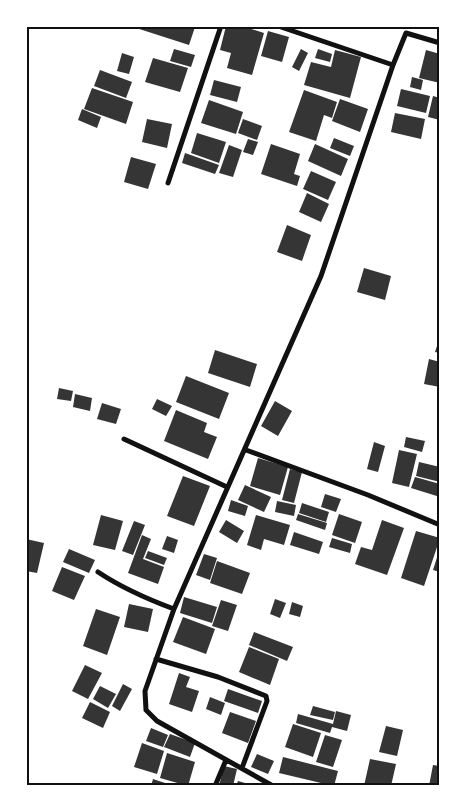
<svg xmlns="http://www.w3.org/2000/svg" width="466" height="812" viewBox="0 0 466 812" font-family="Overpass,sans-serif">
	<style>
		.building { fill: #353535 }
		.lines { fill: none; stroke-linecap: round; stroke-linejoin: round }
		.minor { stroke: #111; stroke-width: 5 }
		.neatline { fill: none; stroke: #111; stroke-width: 2 }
	</style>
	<rect width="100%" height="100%" fill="#fff"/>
	<path class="building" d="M130 26H192L195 27 189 45Z
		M226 26H242L264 33 252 75 227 68 231 53 220 50Z
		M268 31 289 37 282 62 261 56Z
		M174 49 195 55 191 67 170 61Z
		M301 49 308 53 299 71 292 67Z
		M318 49 332 54 330 62 315 58Z
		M335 50 361 57 350 98 304 85 311 62 331 67Z
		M426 50 440 54V83L419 78Z
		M122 53 134 57 129 74 117 71Z
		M153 58 188 68 180 92 145 82Z
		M100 70 132 82 126 98 94 86Z
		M412 77 423 80 421 90 410 87Z
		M214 80 241 87 237 102 210 95Z
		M92 88 133 102 126 124 84 109Z
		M401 89 430 96 426 113 397 106Z
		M304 90 337 102 332 118 324 115 316 141 289 132Z
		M433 96 440 98V120L428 117Z
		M340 99 368 109 360 132 332 121Z
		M209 100 243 112 236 134 201 123Z
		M82 109 101 117 97 128 78 120Z
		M395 113 425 119 421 139 391 132Z
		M147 119 172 124 167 148 142 142Z
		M243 119 262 126 257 140 238 133Z
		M197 133 226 142 219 163 191 153Z
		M334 138 354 146 350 156 330 148Z
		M248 139 258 142 253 155 243 152Z
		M271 144 300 154 294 174 300 176 297 186 261 174Z
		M315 144 348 159 341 176 308 161Z
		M229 145 242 150 233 177 219 173Z
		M185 153 219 165 215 174 182 163Z
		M131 157 156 164 148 189 124 182Z
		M311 171 336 182 328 200 303 189Z
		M307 193 329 204 321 222 299 212Z
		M287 225 311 235 302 261 277 252Z
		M364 268 391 276 385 300 357 292Z
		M440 337V353L435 352Z
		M215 350 257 364 250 387 208 373Z
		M429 359 440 362V387L424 384Z
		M186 376 229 393 219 419 176 402Z
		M59 388 73 391 71 401 57 399Z
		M75 394 92 398 90 411 73 407Z
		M157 399 172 406 166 416 152 409Z
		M275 401 292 411 278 436 261 426Z
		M102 403 121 409 116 424 97 419Z
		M176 410 207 423 204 432 217 437 208 459 164 441Z
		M406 437 425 441 422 452 404 447Z
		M374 442 385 446 378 472 367 469Z
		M399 450 417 454 409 487 392 483Z
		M258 458 288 467 280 495 250 486Z
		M419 462 440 467V482L416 476Z
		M290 469 302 472 294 503 282 500Z
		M183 476 210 486 194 526 167 516Z
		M415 477 440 484V497L411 488Z
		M245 485 271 497 264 512 238 500Z
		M325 494 341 499 336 512 321 507Z
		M231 500 248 506 245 516 228 511Z
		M277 501 296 505 294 516 275 512Z
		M302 503 329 512 326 522 299 513Z
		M298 514 327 523 325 530 296 520Z
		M339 514 362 522 355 543 332 535Z
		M101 515 123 521 115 550 93 545Z
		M256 515 290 525 284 545 264 539 261 550 247 545Z
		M226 520 244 531 237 543 219 532Z
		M382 520 404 528 387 575 355 564 361 547 372 550Z
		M134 521 145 525 133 555 122 551Z
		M416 531 440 538 424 586 401 578Z
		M294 532 323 542 319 554 290 545Z
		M142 535 151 539 143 559 164 567 158 584 128 573Z
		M167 536 178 540 174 553 162 549Z
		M332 538 352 544 350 553 329 547Z
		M26 539 44 543 37 573 26 571Z
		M440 548V572L433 570Z
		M69 549 95 560 89 573 63 562Z
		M148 551 167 558 164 565 145 558Z
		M204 554 217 558 210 580 196 575Z
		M217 561 250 573 242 594 210 583Z
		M62 567 85 576 74 600 52 591Z
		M184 597 217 607 212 623 180 613Z
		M275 599 286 603 280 618 270 614Z
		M221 600 237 605 228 631 212 626Z
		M292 602 303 606 300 617 289 614Z
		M129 604 153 609 148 632 124 627Z
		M96 609 120 617 107 655 83 646Z
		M183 617 215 629 206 654 173 642Z
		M254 632 293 647 287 661 249 645Z
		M249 647 279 659 270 685 239 672Z
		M85 665 102 673 88 699 72 691Z
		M179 673 190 677 186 687 199 691 192 712 169 704Z
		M123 684 132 689 120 711 112 706Z
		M100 686 116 694 108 708 93 699Z
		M228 689 262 701 258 713 224 701Z
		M210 697 225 703 221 715 206 709Z
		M90 702 110 712 103 728 82 718Z
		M313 706 335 712 333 720 310 715Z
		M336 711 351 715 347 731 332 727 330 733 296 723 298 714 333 724Z
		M230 712 256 721 248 743 222 733Z
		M293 724 321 733 313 757 285 747Z
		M386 726 403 730 397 756 379 752Z
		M151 728 168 735 163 747 146 741Z
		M170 734 195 743 190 757 164 747Z
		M325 735 342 740 333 767 316 762Z
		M142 743 164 751 157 774 134 767Z
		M167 753 195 762 188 786 160 778Z
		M257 754 274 761 268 774 251 767Z
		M283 757 338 771 334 786H320L321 783 279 773Z
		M370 759 396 764 391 786H364Z
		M433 765 440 766V786H429Z
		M224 766 237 769 233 786H219Z
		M153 779 171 785V786H151Z
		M238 781 252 785V786H236Z"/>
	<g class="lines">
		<path class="minor" d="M278 26 393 65
			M168 183 221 26
			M124 439 227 487
			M246 450 368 495 440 525
			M98 572C122 588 147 599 174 609
			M156 659 218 677 266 696 267 701 242 768
			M215 786 226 760
			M273 786 157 721 146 710 145 691 174 609 321 276 393 65 406 33 440 43"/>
	</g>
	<rect width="466" height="812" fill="none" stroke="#ffffff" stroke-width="55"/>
	<rect x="28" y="28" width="410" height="756" class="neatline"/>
</svg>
